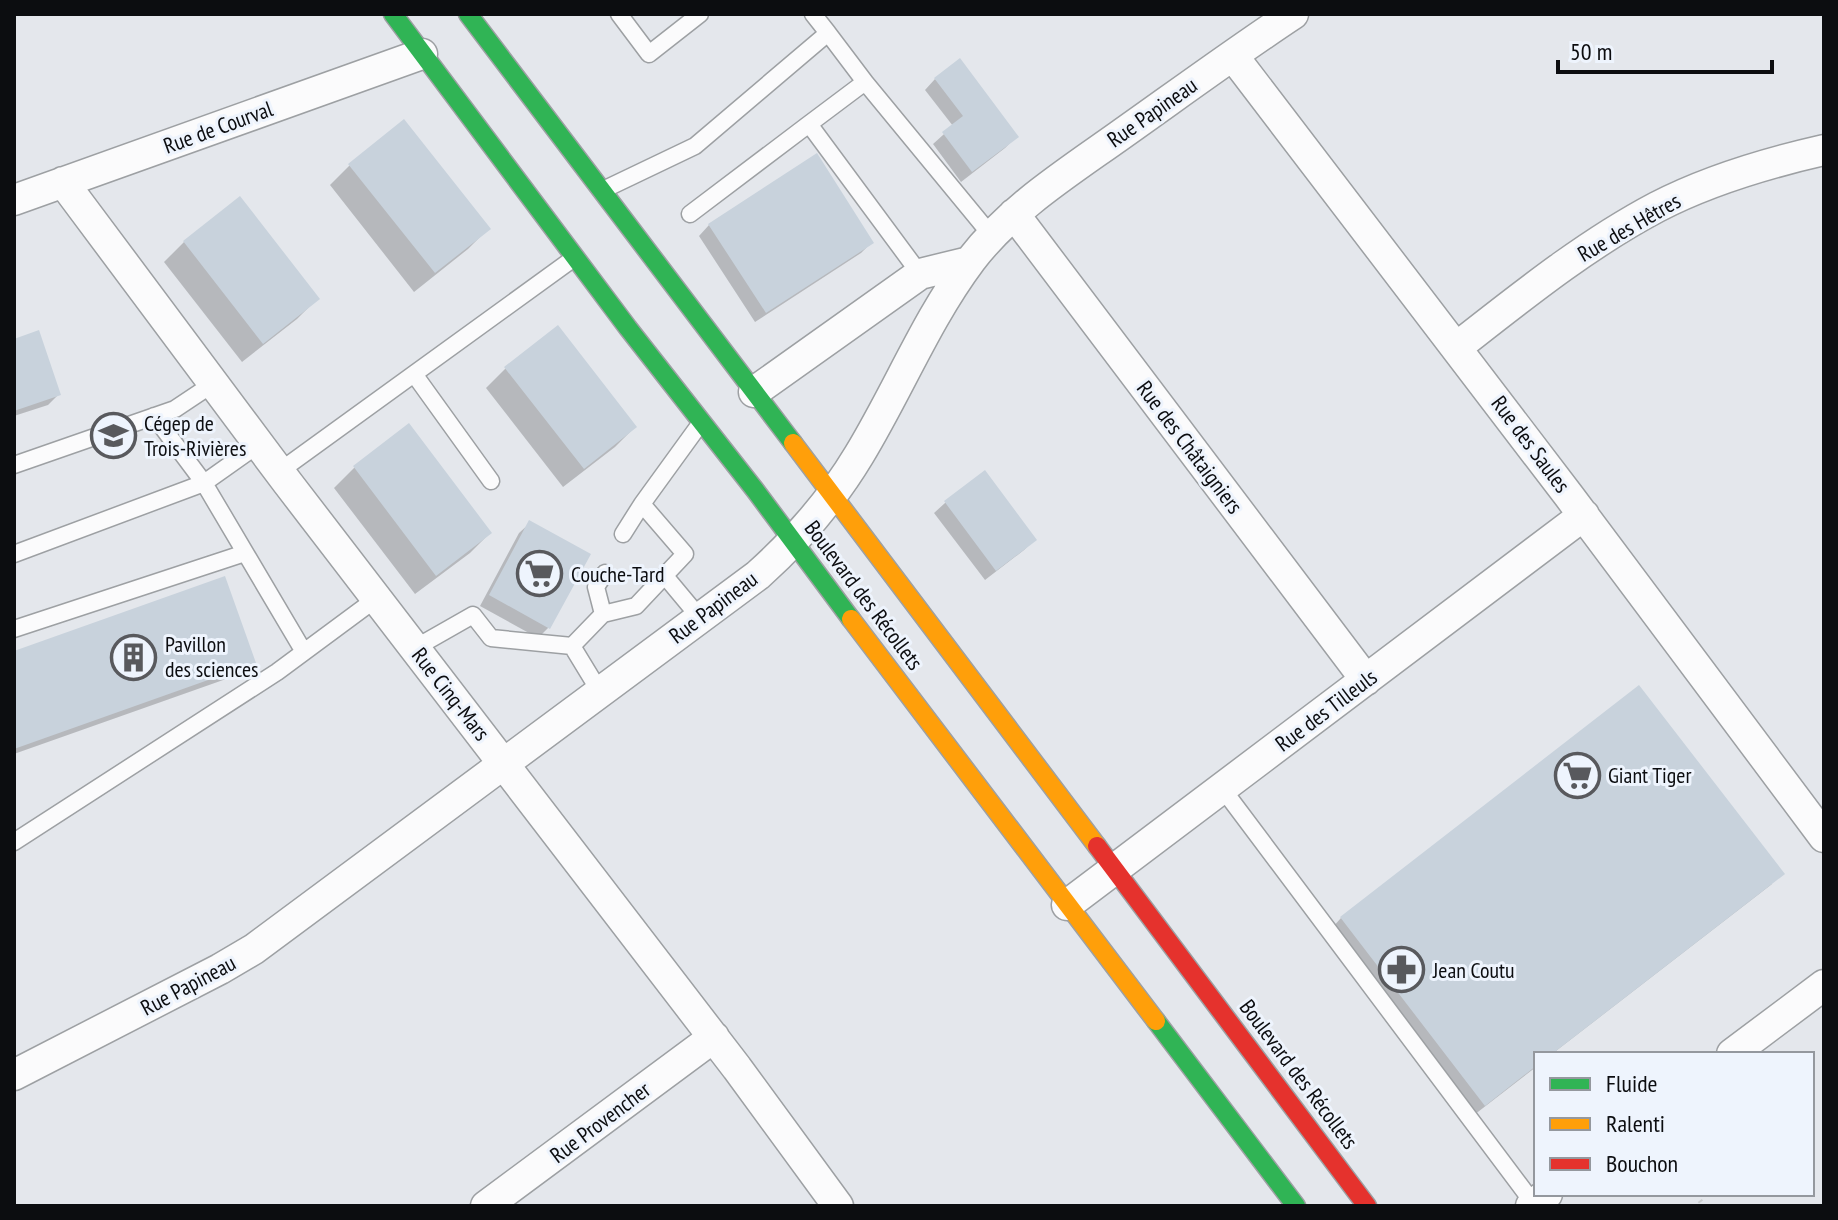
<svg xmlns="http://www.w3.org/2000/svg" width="1838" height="1220" viewBox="0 0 1838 1220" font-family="'PT Sans Narrow',sans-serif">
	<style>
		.shadow { fill: #0003 }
		.building { fill: #c8d2dc }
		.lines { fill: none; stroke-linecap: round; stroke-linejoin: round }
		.lane-casing { stroke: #9da0a3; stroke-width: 19 }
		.street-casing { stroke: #9da0a3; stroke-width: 33 }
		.fast-casing { stroke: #9da0a3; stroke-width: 21 }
		.slow-casing { stroke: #9da0a3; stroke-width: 21 }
		.jam-casing { stroke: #9da0a3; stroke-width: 21 }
		.path { stroke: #cccecf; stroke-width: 5; stroke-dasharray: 2 6; stroke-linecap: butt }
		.lane { stroke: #fbfbfc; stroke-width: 16 }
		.street { stroke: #fbfbfc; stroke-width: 30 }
		.fast { stroke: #30b455; stroke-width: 18 }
		.slow { stroke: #ff9f0a; stroke-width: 18 }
		.jam { stroke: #e5322d; stroke-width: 18 }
		.labels { text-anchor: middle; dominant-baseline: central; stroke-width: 6; stroke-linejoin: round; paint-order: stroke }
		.street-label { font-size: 22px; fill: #0c0d10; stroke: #eef4fd }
		.poi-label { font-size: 22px; fill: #0c0d10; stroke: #eef4fd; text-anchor: start }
	</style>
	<rect width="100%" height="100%" fill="#e4e7ec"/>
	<path class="shadow" d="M935 79 1016 137 1005 148 961 182 933 144 953 126 925 90Z
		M350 165 488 229 468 249 414 292 330 185Z
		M239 199 317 299 297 319 242 362 164 262 184 242Z
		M709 225 872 242 861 253 755 322 699 236Z
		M14 341 59 394 48 405 14 416Z
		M506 368 635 427 615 447 563 487 486 388Z
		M408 426 490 533 470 553 415 594 334 488 354 468Z
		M985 473 1035 539 1024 550 985 580 934 513 945 503Z
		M530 523 549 627 538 638 480 606 519 533Z
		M14 653 254 663 243 673 14 754Z
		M1772 884 1552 1054H1536V1067L1474 1115 1331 929 1341 918Z"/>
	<path class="building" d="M960 58 1019 137 972 172 942 132 963 116 934 78Z
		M404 119 491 229 435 273 348 164Z
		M817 153 874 243 766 313 708 224Z
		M240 196 320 299 263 344 183 241Z
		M558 325 637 427 584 469 504 367Z
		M39 330 61 395 14 411V339Z
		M409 423 492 533 436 576 353 466Z
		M985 470 1037 540 996 571 944 501Z
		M529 520 591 554 550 629 489 595Z
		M225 576 256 663 14 749V651Z
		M1639 685 1785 874 1552 1054H1536V1066L1485 1106 1340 917Z"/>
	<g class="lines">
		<defs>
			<path id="lane" d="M619 14 649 54 700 14
				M813 14 828 33
				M865 82 809 124 920 274
				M603 190 695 146 828 33 865 82 991 235
				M690 214 809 124
				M414 374 491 481
				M154 416 204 483 304 652
				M14 465 175 409 214 383
				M280 471 574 258
				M623 534 642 504
				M14 554 204 483 259 444
				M665 576 700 618
				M603 614 596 587 605 573
				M14 629 245 553
				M415 648 473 615 491 638 572 646
				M600 692 572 646 603 614 636 606 685 554 642 504 700 424
				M1222 788 1534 1204
				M14 842 277 672 377 598"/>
			<path id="street" d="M1233 56 1569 496 1824 837
				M63 182 287 482 737 1068 838 1206
				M14 200 422 54
				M1014 214 1366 680
				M1457 347C1521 297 1585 245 1657 207 1709 180 1767 163 1824 150
				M754 392 920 274 969 262
				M1067 905 1584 515
				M1732 1054 1824 985
				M14 1075 220 969 254 949 758 575C797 540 832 500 859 455 898 391 926 320 971 260 1010 209 1067 173 1119 136 1177 95 1234 53 1293 14
				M486 1206 714 1037
				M1531 1206 1547 1194"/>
			<path id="fast" d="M393 14 628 328 755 490 851 619
				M468 14 793 443
				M1156 1021 1296 1206"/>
			<path id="slow" d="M793 443 1097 846
				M851 619 1156 1021"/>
			<path id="jam" d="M1097 846 1367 1206"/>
		</defs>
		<use href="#lane" class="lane-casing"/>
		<use href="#street" class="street-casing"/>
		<use href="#fast" class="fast-casing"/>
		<use href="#slow" class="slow-casing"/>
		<use href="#jam" class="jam-casing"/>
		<path class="path" d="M1695 1194 1704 1206"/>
		<use href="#lane" class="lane"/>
		<use href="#street" class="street"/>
		<use href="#fast" class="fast"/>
		<use href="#slow" class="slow"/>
		<use href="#jam" class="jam"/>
	</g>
	<defs>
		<symbol id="university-ring" viewBox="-11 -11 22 22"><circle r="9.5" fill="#eef4fd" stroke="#58595d" stroke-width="1.5"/><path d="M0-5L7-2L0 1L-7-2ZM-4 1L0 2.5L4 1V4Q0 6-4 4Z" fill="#58595d"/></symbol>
		<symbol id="supermarket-ring" viewBox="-11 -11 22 22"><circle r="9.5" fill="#eef4fd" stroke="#58595d" stroke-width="1.5"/><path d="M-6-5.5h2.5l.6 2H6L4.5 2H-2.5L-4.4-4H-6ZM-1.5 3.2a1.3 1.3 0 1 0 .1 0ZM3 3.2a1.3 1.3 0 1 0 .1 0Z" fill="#58595d"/></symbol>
		<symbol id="building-ring" viewBox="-11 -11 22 22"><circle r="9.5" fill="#eef4fd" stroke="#58595d" stroke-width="1.5"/><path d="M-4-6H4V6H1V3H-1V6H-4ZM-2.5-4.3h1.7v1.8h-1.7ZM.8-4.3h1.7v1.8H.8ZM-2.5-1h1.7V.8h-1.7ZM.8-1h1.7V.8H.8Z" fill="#58595d"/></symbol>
		<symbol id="pharmacy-ring" viewBox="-11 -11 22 22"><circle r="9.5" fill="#eef4fd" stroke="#58595d" stroke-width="1.5"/><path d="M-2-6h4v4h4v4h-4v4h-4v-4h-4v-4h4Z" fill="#58595d"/></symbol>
	</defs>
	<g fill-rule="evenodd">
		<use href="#university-ring" x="88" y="410" width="51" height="51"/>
		<use href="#supermarket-ring" x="514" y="548" width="51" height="51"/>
		<use href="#building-ring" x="108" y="632" width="51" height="51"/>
		<use href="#supermarket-ring" x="1552" y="750" width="51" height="51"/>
		<use href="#pharmacy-ring" x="1376" y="944" width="51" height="51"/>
	</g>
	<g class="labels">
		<g class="street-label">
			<text transform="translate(1152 112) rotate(-35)">Rue Papineau</text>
			<text transform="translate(218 127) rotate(-20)">Rue de Courval</text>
			<text transform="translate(1629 227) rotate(-30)">Rue des Hêtres</text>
			<text transform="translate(1531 444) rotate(53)">Rue des Saules</text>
			<text transform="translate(1190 447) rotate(53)">Rue des Châtaigniers</text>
			<text transform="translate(864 595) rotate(53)">Boulevard des Récollets</text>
			<text transform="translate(713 607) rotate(-37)">Rue Papineau</text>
			<text transform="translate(451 694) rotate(52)">Rue Cinq-Mars</text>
			<text transform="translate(1326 710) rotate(-37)">Rue des Tilleuls</text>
			<text transform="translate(188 985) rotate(-28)">Rue Papineau</text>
			<text transform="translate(1299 1074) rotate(53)">Boulevard des Récollets</text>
			<text transform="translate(600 1122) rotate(-37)">Rue Provencher</text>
		</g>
		<g class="poi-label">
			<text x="144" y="423">Cégep de<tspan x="144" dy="25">Trois-Rivières</tspan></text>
			<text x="571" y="574">Couche-Tard</text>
			<text x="165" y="644">Pavillon<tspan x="165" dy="25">des sciences</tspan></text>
			<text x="1608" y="775">Giant Tiger</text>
			<text x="1433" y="970">Jean Coutu</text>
		</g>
	</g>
	<rect width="1838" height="1220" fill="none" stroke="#0c0d10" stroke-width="32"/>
	<rect x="1534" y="1052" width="280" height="144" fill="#eef4fd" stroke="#94989e" stroke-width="2"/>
	<rect x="1550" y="1078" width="40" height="12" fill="#30b455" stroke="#94989e" stroke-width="2"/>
	<text x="1606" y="1092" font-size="24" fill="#0c0d10">Fluide</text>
	<rect x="1550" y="1118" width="40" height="12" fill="#ff9f0a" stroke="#94989e" stroke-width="2"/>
	<text x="1606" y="1132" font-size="24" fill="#0c0d10">Ralenti</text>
	<rect x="1550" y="1158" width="40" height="12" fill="#e5322d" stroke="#94989e" stroke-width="2"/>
	<text x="1606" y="1172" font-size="24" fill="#0c0d10">Bouchon</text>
	<path d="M1558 60v12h214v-12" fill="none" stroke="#0c0d10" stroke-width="4"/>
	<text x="1570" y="60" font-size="24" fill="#0c0d10" stroke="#eef4fd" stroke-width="6" paint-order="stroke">50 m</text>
</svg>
